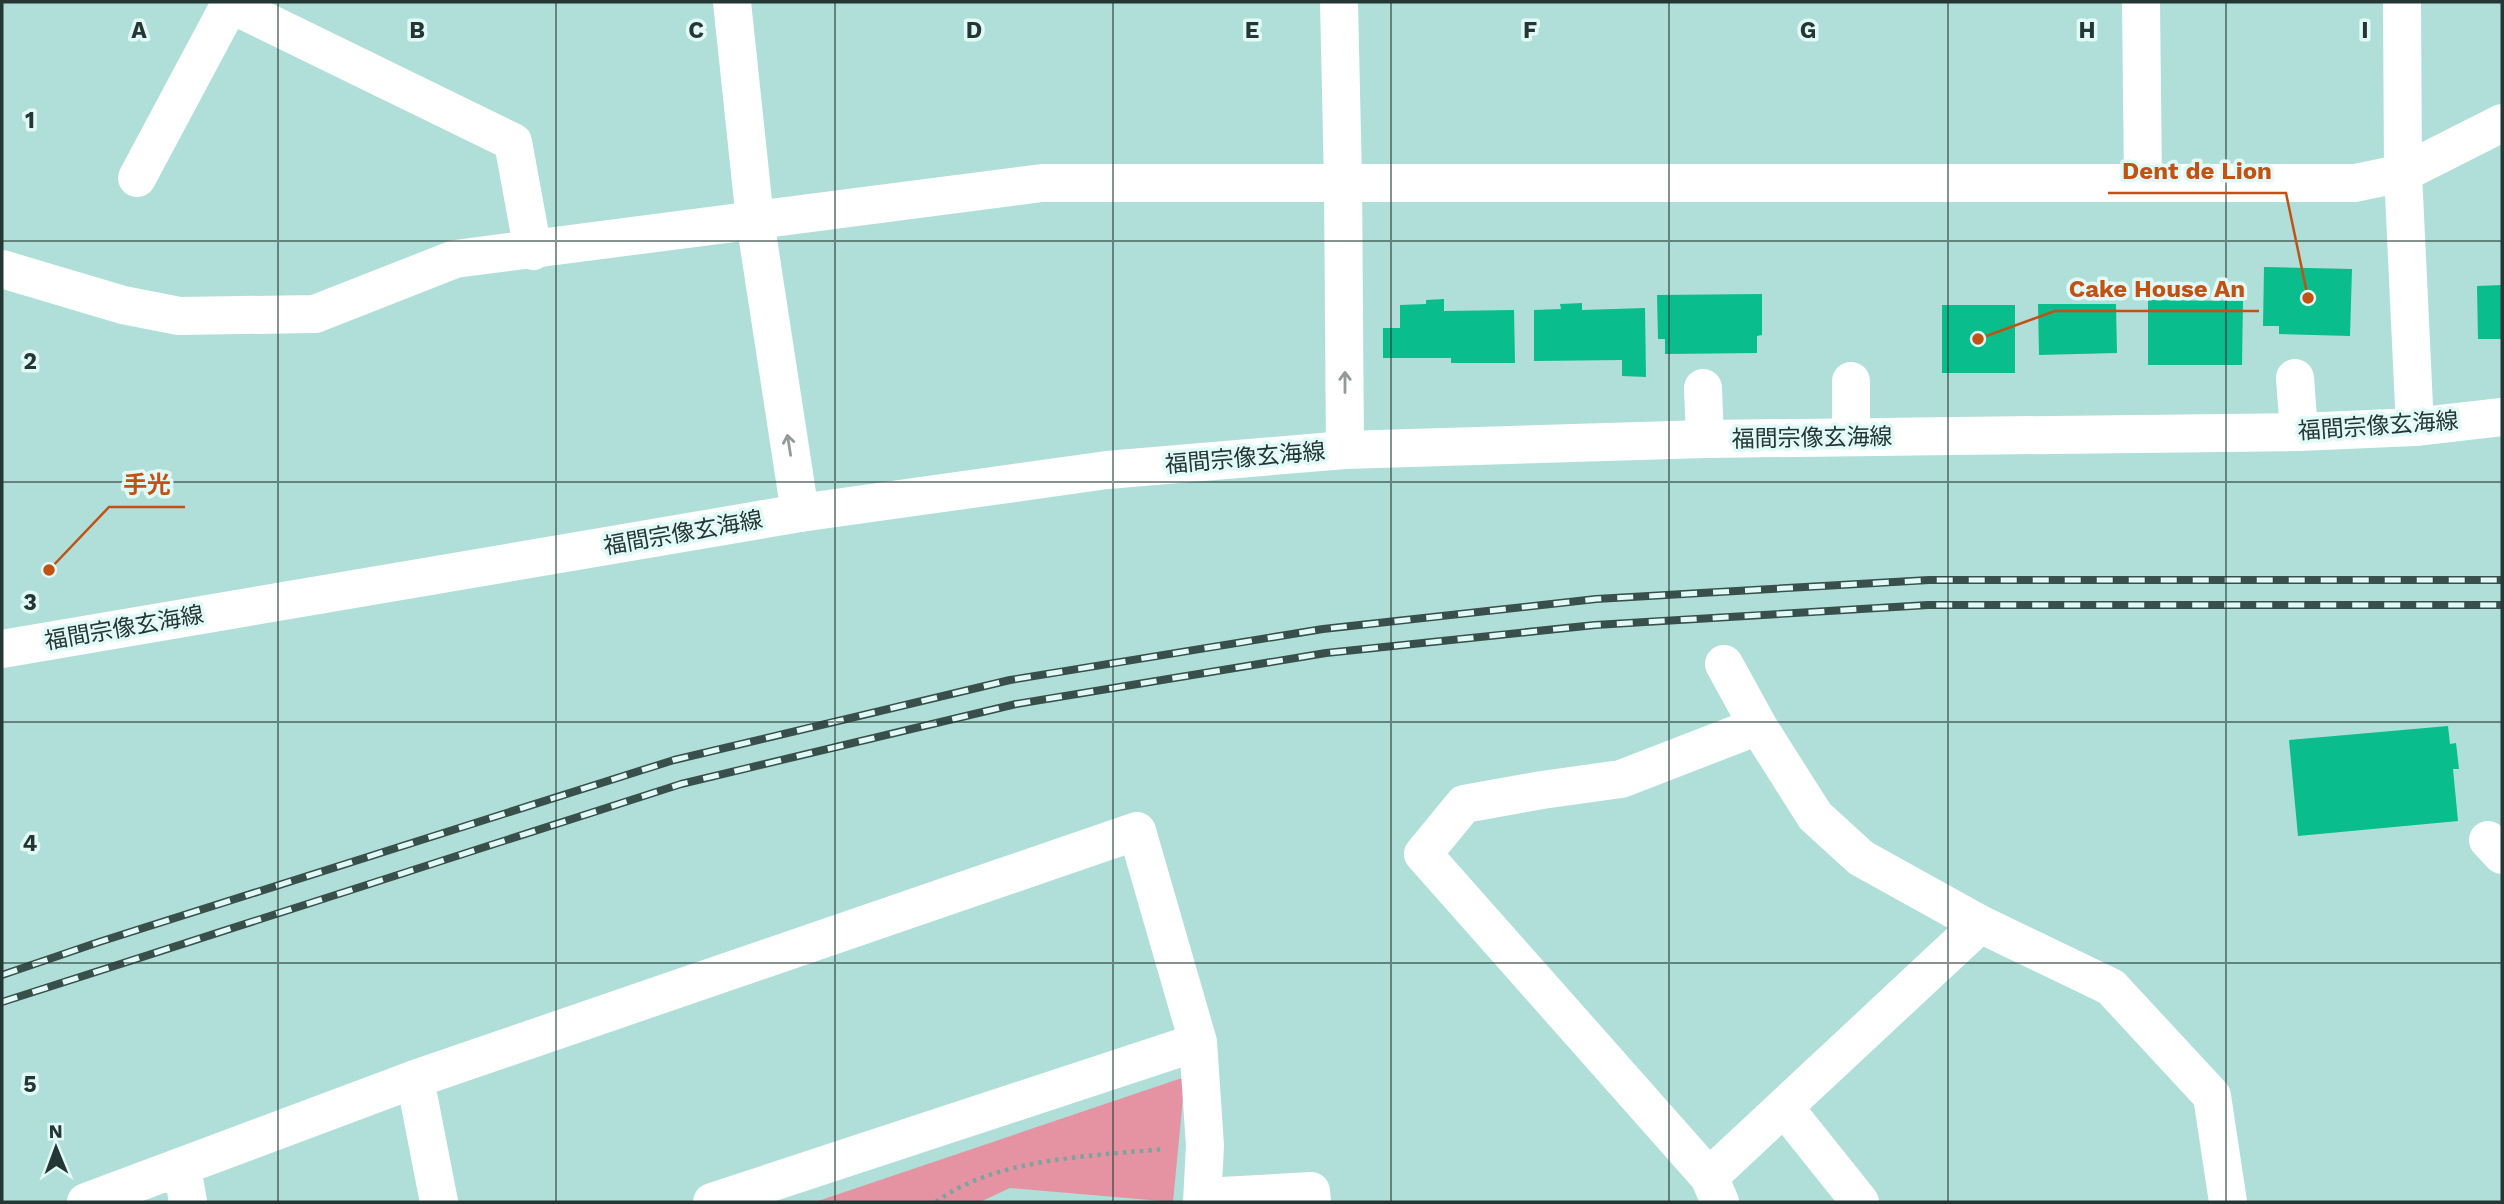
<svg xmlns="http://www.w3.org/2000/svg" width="2504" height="1204" viewBox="0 0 2504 1204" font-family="'Work Sans','Noto Sans JP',sans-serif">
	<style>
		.green { fill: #e593a3 }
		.building { fill: #09bd8d }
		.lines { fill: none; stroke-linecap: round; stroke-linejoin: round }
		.path { stroke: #7da39d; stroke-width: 4.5; stroke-dasharray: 3.5 5; stroke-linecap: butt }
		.minor { stroke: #fff; stroke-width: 38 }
		.major { stroke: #fff; stroke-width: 38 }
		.rail-casing { stroke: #384f4b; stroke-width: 8 }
		.rail { stroke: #e2faf7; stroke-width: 5; stroke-dasharray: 16; stroke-linecap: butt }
		.oneway { stroke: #929b9a }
		.grid { fill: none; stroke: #243734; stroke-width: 2; stroke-opacity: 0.55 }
		.labels { text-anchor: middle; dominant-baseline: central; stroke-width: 7; stroke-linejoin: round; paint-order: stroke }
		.street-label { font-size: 23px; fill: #243734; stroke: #e2faf7 }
		.grid-label { font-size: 23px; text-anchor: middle; font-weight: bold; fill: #243734; stroke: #e2faf7; stroke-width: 7; stroke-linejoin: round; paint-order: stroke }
		.leader { fill: none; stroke: #c15214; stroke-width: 2.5 }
		.callout-dot { fill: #c15214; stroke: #e2faf7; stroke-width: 2.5 }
		.callout-label { font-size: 24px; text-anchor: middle; font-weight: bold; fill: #c15214; stroke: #e2faf7; stroke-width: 7; stroke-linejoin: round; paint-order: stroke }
	</style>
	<rect width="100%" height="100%" fill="#afdfd8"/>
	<path class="green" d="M1185 1077 1173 1202 1010 1188 980 1202H815Z"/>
	<path class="building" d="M2264 267 2352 269 2350 336 2279 334V326H2263Z
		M2502 285V339H2478L2477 286Z
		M1762 294V335L1757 336V353L1665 354V339H1658L1657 295Z
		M1444 299V311L1514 310 1515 363H1451V358H1383V328H1400V305L1426 304V300Z
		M2148 300 2243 301 2242 365H2148Z
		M1582 303V310L1645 308 1646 377 1622 376V360L1534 361V310L1561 309 1560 304Z
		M2038 304H2116L2117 353 2039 355Z
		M1942 305H2015V373H1942Z
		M2448 726 2450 744 2456 743 2459 769H2453L2458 821 2298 836 2289 740Z"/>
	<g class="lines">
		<path class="path" d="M936 1202C994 1158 1093 1156 1164 1149"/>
		<path class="minor" d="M732 2 755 220 800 513
			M1339 2 1343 181 1345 450
			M2141 2 2143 182
			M2402 2 2403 173 2415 427
			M230 4 513 142 533 251
			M137 178 231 2
			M2 269 123 305 179 316 315 314 455 259 1042 183H2355L2403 173 2502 123
			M2295 378 2299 432
			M1703 388 1705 439
			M1851 437V381
			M1724 664 1758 726 1815 816 1861 858 1980 924 2111 987 2212 1096 2228 1202
			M2488 840 2502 855
			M415 1079 439 1202
			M1784 1107 1860 1202
			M182 1167 188 1202
			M1709 1177 1980 924
			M1203 1197 1311 1191 1312 1202
			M86 1202 415 1079 1137 831 1198 1042 1205 1146 1202 1202
			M712 1202 1198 1042
			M1720 1202 1709 1177 1423 854 1464 804 1542 790 1621 779 1758 726"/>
		<path class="major" d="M2 649 800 513 1107 470 1345 450 1705 439 2299 432 2415 427 2502 417"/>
		<defs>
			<path id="rail" d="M2 975 99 942 674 760 1010 680 1323 629 1596 599 1929 580H2502
				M2 1002 681 784 1016 704 1326 653 1595 625 1928 605H2502"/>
		</defs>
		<use href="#rail" class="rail-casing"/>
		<use href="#rail" class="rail"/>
	</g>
	<defs><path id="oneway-shaft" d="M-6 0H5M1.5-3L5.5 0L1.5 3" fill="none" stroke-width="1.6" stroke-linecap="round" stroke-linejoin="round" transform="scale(1.75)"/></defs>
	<g class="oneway">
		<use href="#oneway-shaft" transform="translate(1345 382) rotate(-90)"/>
		<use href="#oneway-shaft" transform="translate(789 445) rotate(-99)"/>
	</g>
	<path class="grid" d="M278 2V1202M556 2V1202M835 2V1202M1113 2V1202M1391 2V1202M1669 2V1202M1948 2V1202M2226 2V1202M2 241H2502M2 482H2502M2 722H2502M2 963H2502"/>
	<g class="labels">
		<g class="street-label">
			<text transform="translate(2378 426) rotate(-4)">福間宗像玄海線</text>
			<text transform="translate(1812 438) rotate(-1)">福間宗像玄海線</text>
			<text transform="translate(1245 458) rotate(-5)">福間宗像玄海線</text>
			<text transform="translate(683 533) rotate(-10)">福間宗像玄海線</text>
			<text transform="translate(124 628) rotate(-10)">福間宗像玄海線</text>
		</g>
	</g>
	<g class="grid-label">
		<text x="139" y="38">A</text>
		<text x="417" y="38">B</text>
		<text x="696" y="38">C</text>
		<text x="974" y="38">D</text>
		<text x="1252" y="38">E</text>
		<text x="1530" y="38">F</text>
		<text x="1808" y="38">G</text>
		<text x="2087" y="38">H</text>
		<text x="2365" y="38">I</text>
		<text x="30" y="128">1</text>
		<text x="30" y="369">2</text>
		<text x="30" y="610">3</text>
		<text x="30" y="851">4</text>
		<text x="30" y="1092">5</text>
	</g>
	<path class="leader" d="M2308 298L2286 193H2108M1978 339L2055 311H2259M49 570L109 507H185"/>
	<g class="callout-dot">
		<circle cx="2308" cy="298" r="7"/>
		<circle cx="1978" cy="339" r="7"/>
		<circle cx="49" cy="570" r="7"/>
	</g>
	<g class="callout-label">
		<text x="2197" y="179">Dent de Lion</text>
		<text x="2157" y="297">Cake House An</text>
		<text x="147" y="493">手光</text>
	</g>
	<rect width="2504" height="1204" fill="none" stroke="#243734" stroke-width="7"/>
	<g transform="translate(56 1148) rotate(359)" stroke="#e2faf7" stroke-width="5" paint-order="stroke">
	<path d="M0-5L12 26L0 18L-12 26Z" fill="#243734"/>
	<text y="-10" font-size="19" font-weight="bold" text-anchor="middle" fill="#243734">N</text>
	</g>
</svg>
